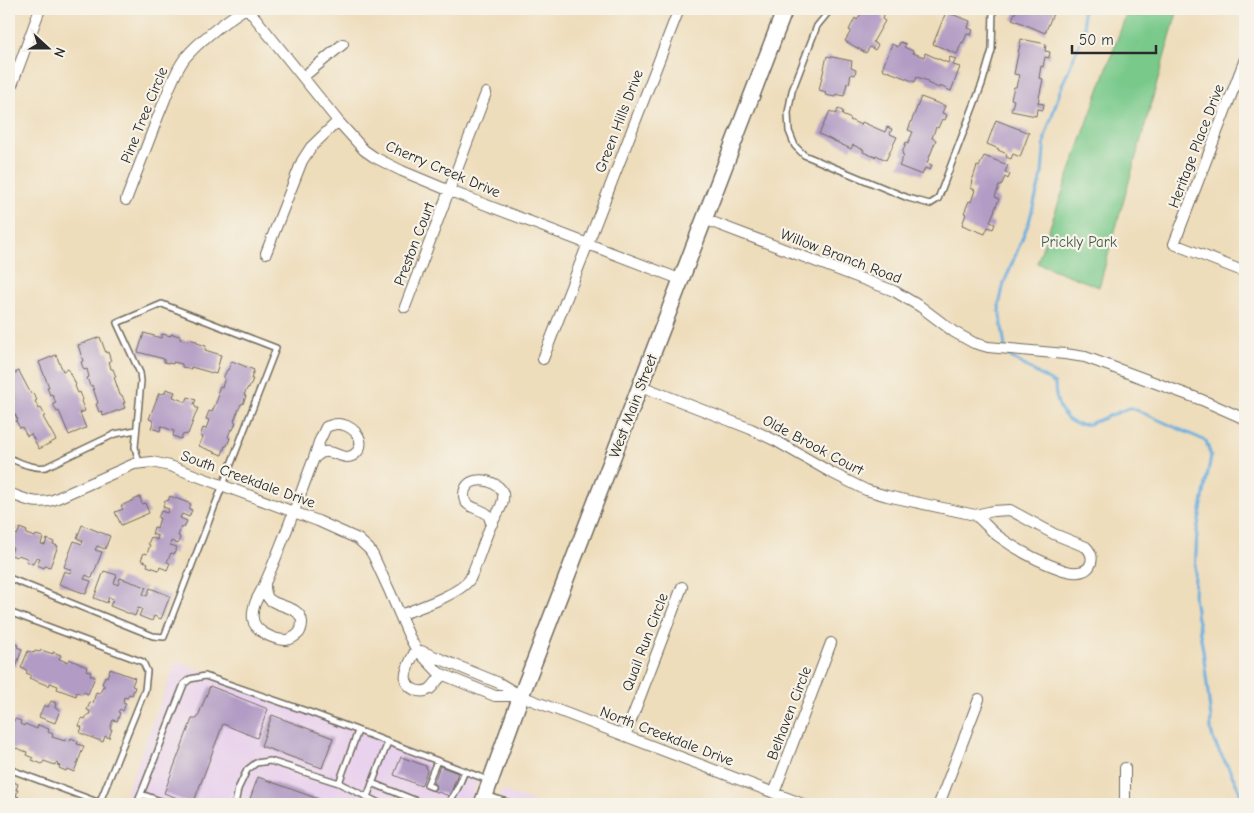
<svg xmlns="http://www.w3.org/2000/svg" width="1254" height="813" viewBox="0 0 1254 813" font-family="'Comic Neue',sans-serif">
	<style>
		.built { fill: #e9d2ed }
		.green { fill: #78c98a; stroke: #527a5a }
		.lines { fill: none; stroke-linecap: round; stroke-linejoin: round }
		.stream { stroke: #69aedf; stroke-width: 3 }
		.building { fill: #b29cc5 }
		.service-casing { stroke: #6f695d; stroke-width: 8 }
		.minor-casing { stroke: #6f695d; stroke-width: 12 }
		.secondary-casing { stroke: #6f695d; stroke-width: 18 }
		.service { stroke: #fff; stroke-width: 5 }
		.minor { stroke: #fff; stroke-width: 10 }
		.secondary { stroke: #fff; stroke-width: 15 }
		.labels { text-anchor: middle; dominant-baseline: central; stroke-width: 4.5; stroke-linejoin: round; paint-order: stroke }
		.street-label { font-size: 15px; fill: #2b2b2b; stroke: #f7f3e8 }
		.park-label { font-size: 15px; fill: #425a48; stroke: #f7f3e8 }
	</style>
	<rect width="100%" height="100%" fill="#f7f3e8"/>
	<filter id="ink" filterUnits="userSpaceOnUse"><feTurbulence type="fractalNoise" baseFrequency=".02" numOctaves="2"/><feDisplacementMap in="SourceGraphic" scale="10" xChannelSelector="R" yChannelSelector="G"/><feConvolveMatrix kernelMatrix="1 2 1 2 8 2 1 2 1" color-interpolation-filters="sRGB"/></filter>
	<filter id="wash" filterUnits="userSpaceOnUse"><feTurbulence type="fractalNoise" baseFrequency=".0096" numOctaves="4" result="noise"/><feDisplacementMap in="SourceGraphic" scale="20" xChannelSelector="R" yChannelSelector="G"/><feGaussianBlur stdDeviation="1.12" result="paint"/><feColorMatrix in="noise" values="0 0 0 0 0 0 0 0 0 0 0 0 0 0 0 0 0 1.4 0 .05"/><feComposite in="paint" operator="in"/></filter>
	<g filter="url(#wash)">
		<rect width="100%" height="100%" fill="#edb"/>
		<path class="built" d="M176 661 479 777 469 804H122Z
			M502 790 539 804H497Z"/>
		<path class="green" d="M1128 9H1178L1099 287 1037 263Z"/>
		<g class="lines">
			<path class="stream" d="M1082 9 1085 30 1061 88 1045 137 1042 174 1029 222 1004 283 999 306 1006 354 1055 384C1055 399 1061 420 1077 424 1081 425 1085 424 1089 424L1129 408H1132L1206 441 1211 456 1197 531 1194 597 1196 610V614L1198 622 1203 650 1211 719C1208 739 1222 754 1230 771 1236 782 1240 793 1245 804"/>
		</g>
		<g id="blocks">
			<path class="building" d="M864 9H887L882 19 885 21 873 42 878 45 875 50 870 47 866 53 845 41 851 31 849 30 855 18 857 20Z
				M1017 9H1055L1045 33 1012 19Z
				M946 12 970 21 968 28 973 30 971 35 967 34 963 43 962 42 957 54 933 44Z
				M1021 39 1046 44 1045 51 1050 52 1049 58 1045 57 1043 67 1041 66 1039 78 1043 79 1038 103 1044 104 1043 110 1037 109 1036 116 1011 111 1014 100 1011 99 1014 87H1016L1019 75 1014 74Z
				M900 42 906 44 904 47 913 51V53L924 57 925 53 948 63 950 57 956 59 953 65 960 67 951 91 940 86 939 88 927 83 928 81 917 77 915 82 882 69 892 44 898 47Z
				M827 56 852 61 851 68 856 70 855 75 851 74 849 84 847 83 844 96 836 94 835 97 825 95 826 92 819 90Z
				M921 97 945 106 942 113 947 115 945 120 942 119 938 128 936 127 932 138 936 140 927 163 932 165 930 170 925 168 922 175 899 166 904 155 902 154 906 142 908 143 913 132 908 130Z
				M838 109 843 111 842 115 851 119 850 120 861 125 862 122 885 132 887 127 892 129 890 134 897 137 886 160 876 155 875 157 863 152 864 150 853 145 851 149 819 134 830 111 836 114Z
				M996 120 1029 133 1020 157 1013 154 1011 159 1006 157 1007 154 998 150 999 149 987 144Z
				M984 156 1008 165 1005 172 1010 174 1008 179 1005 177 1001 186H999L995 197 999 199 990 222 995 224 993 229 988 227 985 234 962 225 966 214 964 213 969 201 971 202 975 190 971 188 973 181H972L977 166 979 167Z
				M144 333 161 338 162 334 171 336V334L180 336V339L188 341V339L197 341V343L206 346 205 350 221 355 216 374 191 367V369L182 367V364L173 362V364L164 362V359L138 352Z
				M100 337 106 353 108 352 111 361H109L111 369H113L116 377H114L120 395H122L125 403H123L125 408 103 416 102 411 99 412 96 404 98 403 92 385 90 386 87 378 89 377 87 369 84 370 81 362 83 361 78 345Z
				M56 355 63 371 68 369 72 378H73L76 385 75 386 78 393 80 392 83 400 81 401 85 411 80 413 86 428 69 435 59 411 57 412 53 404 56 403 52 394 50 395 47 387H49L39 362Z
				M232 361 254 370 251 379H253L249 388 248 387 244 395 246 396 243 404H241L234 421 236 422 233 430 231 429 228 437 230 438 227 446H225L222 455 199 446 203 437 200 436 203 428 206 429 209 420 206 419 209 411 212 412 219 395 217 394 220 386 222 387 225 378H223L227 370H228Z
				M19 371 31 394 33 393 37 400 35 401 39 409 41 408 45 416 43 417 56 440 39 449 31 434 27 436 22 427 20 428 16 421 18 420 14 413 12 414 9 409V407L10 406 9 403V394H10L9 376Z
				M166 389 175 392 173 397 186 402 188 397 196 400 194 404 196 408H198L188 434 182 435 181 439 173 436 174 431 161 426 160 431 151 428 153 423 152 420 149 419 159 393 161 394 165 393Z
				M170 496 191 504 189 509 192 510 189 517 182 514 180 518 187 521 184 528 181 527 178 536 180 537 178 544 171 541 170 545 177 547 174 554 171 553 167 562 170 563 167 570 160 567 159 570 147 566 148 563 141 560 144 553 147 554 150 545 148 544 151 537 157 540 158 536 152 534 154 527 157 528 160 518H158L161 511 167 513 169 509 163 507 165 500 168 501Z
				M140 497 142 504 145 503 149 513 121 525 115 512 123 509 121 506Z
				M9 525 16 527 14 534 17 535 20 528 27 531 26 534 35 537 36 535 43 537 41 544 45 545 47 539 54 542 53 544 58 546 50 567 45 566 44 568 37 565 40 558 36 557 33 564 26 561 27 558 18 555 17 557 10 555 13 548 9 546Z
				M82 525 110 536 105 549 97 546 95 550 102 552 92 578 86 575 84 579 91 581 86 594 59 584 64 571 70 573 72 570 64 567 74 541 82 544 83 541 77 538Z
				M104 571 117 575 114 583 118 585 120 578 146 587 143 594 147 596 150 588 170 596 161 619 154 616 152 621 139 616 142 609 138 608 135 616 110 606 113 599 109 597 107 603 94 598Z
				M9 638 14 640 13 643 18 645 17 647 22 649 16 667 11 665 9 670Z
				M41 650 53 654V652L61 655 59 659 67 662 69 659 87 667 86 670 91 672 90 675 95 677 88 694 83 692 82 694 77 692 76 696 57 689 58 686 50 683 49 686 29 678 31 675 26 673 27 670 21 668 28 651 34 653 35 651 40 652Z
				M110 669 135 678 132 686 135 687 132 695 129 694 127 698 124 697 123 702 126 703 123 711 120 709 118 712 120 713 117 721 113 720 110 729H112L109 738 105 736 103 742 80 733 82 727 79 726 82 718 85 719 87 715H89L90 711 87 710 90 702 93 703 96 692 100 693 103 686 104 687V685L102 684 105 676 107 677Z
				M210 686 268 709 257 738 223 724 193 804 164 793 192 719H197Z
				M51 701 56 703 55 708 60 710 55 723 39 717 44 705 48 707Z
				M272 715 333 738 322 768 261 746Z
				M15 719 21 721 20 724 24 726 25 724 37 729 38 725 49 729 48 732 53 734 52 737 65 741V739L70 741 71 738 78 741 77 744 84 746 74 772 67 769 66 771 59 768 60 766 57 765 58 764 56 763 55 765 44 761 42 764 32 760 33 758 26 755 27 752 16 748 15 750 11 748 9 752V720L13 722Z
				M401 757 426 766 427 771 421 786 394 775Z
				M440 766 458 773 450 796 431 790Z
				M258 777 321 800 320 804H248Z
				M9 780 18 784 16 790H18L16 796 19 797 16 804H9Z
				M331 799 344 804H330Z"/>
		</g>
	</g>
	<g filter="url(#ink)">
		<use href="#blocks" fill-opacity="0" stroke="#6f695d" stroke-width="1"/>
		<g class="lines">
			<defs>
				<path id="service" d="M831 9 817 26 792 91 788 113 789 131 795 146 804 155 908 198 930 204 938 199 982 84 992 50 993 9
					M9 458C21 463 33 469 46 467L115 434 136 430
					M9 578 153 636 164 637 276 348 162 304 117 323 140 373 141 381 135 447 139 463
					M9 612 143 662 147 671 145 690 99 804
					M9 769 100 803
					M339 783 358 731
					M372 783 424 804
					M432 787 427 785 437 761
					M141 794 169 804
					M486 795 513 804
					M367 797 388 742
					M137 804 184 684 190 679 205 676 312 713 488 780
					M235 804 238 789 247 770 256 763 270 761 339 783 381 804
					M445 804C455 799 460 782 465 771"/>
				<path id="minor" d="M248 9 338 121 364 150 374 157 402 171 450 191 682 280
					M1245 59 1174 244 1245 272
					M303 77 343 44
					M9 93 40 9
					M126 200C137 171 148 143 159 114 167 96 173 74 185 58 201 39 223 23 244 9
					M704 219 894 291 921 307 954 332 974 343 988 347 1065 354 1085 357 1202 400 1245 419
					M266 253 302 161 311 147 338 121
					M405 307 486 93
					M543 359 679 9
					M641 386 751 429 776 441 832 473 866 490 887 496 975 515 993 511 1010 510 1054 534 1086 547C1096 557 1092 571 1078 572 1073 573 1067 571 1063 570 1040 562 1017 550 998 536 990 530 983 521 975 515
					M9 493C25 499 35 505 53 500L134 464 152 462 170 466 318 521 358 539 369 549 373 555 390 592 409 636 416 649 439 673 495 696H521
					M265 584C265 589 265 595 269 599 277 607 301 606 302 622 302 625 301 630 299 633 296 636 290 640 286 640 274 640 254 631 253 619 251 605 260 595 265 583 283 543 298 500 314 458L319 442 326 427C329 426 333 424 337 424 350 423 368 439 357 452 347 464 335 450 324 452 320 453 317 456 314 458
					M400 615C418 608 460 594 470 579 478 561 483 543 491 525 495 516 505 505 503 494 502 490 499 487 496 485 485 478 464 477 464 496 464 508 480 508 487 514 490 517 490 521 492 524
					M416 649C411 662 396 681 415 690 420 692 425 692 430 689 435 685 437 679 443 675
					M421 651 499 683 521 696 803 804
					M625 736 682 587
					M774 793 831 643
					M939 804 979 699
					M1125 804V768"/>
				<path id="secondary" d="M482 804 521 696 785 9"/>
			</defs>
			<use href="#service" class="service-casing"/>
			<use href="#minor" class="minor-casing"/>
			<use href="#secondary" class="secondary-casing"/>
			<use href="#service" class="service"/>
			<use href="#minor" class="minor"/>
			<use href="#secondary" class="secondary"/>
		</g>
	</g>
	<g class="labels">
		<g class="street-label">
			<text transform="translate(144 115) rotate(-68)">Pine Tree Circle</text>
			<text transform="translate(619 121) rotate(-69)">Green Hills Drive</text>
			<text transform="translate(1196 146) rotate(-69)">Heritage Place Drive</text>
			<text transform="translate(443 169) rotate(23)">Cherry Creek Drive</text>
			<text transform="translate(414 244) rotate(-69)">Preston Court</text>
			<text transform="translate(841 256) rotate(21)">Willow Branch Road</text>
			<text transform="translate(633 406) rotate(-69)">West Main Street</text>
			<text transform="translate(813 445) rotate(28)">Olde Brook Court</text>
			<text transform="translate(248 479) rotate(20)">South Creekdale Drive</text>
			<text transform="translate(645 642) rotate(-69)">Quail Run Circle</text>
			<text transform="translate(789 713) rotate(-69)">Belhaven Circle</text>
			<text transform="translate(667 736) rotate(21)">North Creekdale Drive</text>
		</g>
		<g class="park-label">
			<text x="1079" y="242">Prickly Park</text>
		</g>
	</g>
	<rect width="1254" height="813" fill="none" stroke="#f7f3e8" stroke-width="30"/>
	<g transform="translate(48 48) rotate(111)" stroke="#f7f3e8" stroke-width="4" paint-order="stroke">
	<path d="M0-4L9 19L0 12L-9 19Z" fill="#2b2b2b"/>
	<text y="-8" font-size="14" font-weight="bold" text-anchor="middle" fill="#2b2b2b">N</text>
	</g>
	<path d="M1072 45v8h84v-8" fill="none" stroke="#2b2b2b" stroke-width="2.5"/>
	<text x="1079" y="45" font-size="15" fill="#2b2b2b" stroke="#f7f3e8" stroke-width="4" paint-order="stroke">50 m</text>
</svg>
